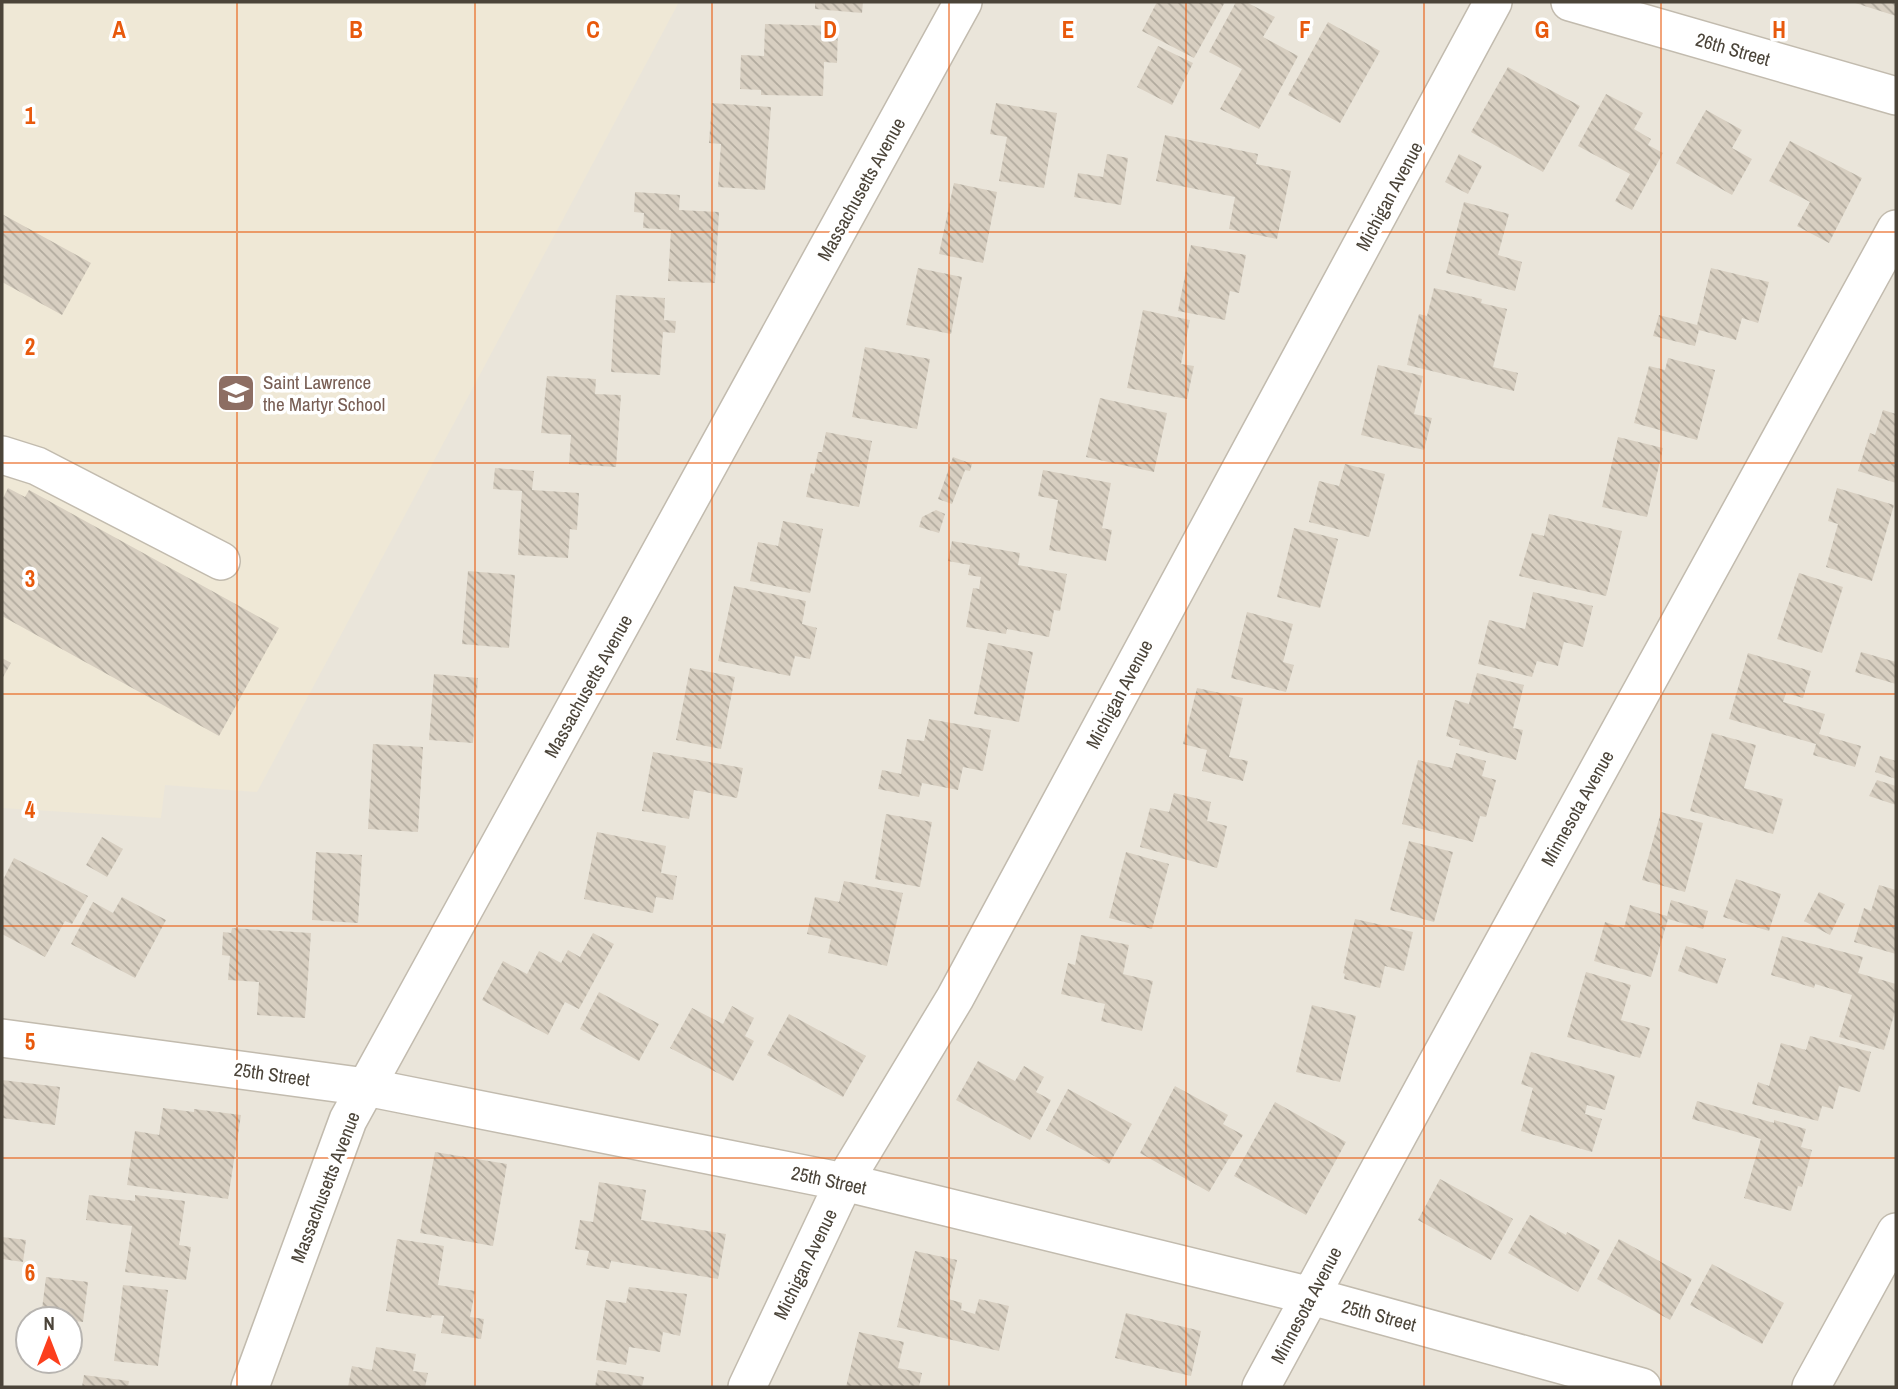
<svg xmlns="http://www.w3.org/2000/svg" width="1898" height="1389" viewBox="0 0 1898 1389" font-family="'Archivo Narrow',sans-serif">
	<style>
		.residential { fill: #eae5da; fill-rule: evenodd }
		.education { fill: #efe8d6 }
		.building { fill: url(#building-back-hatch) }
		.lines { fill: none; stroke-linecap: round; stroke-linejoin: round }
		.minor-casing { stroke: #c2bbae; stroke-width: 40 }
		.minor { stroke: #fff; stroke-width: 37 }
		.grid { fill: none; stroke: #e8590c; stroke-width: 2; stroke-opacity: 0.55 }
		.labels { text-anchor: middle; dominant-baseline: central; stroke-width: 7; stroke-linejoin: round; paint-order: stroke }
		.street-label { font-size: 19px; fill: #4b4439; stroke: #fff }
		.education-label { font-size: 19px; fill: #785e54; stroke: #fff; text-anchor: start }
		.grid-label { font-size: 23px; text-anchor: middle; font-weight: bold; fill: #e8590c; stroke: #fff; stroke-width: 7; stroke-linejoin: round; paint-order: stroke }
	</style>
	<defs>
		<pattern id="building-back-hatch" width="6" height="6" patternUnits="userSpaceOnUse" patternTransform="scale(1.75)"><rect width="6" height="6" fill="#d8cfc1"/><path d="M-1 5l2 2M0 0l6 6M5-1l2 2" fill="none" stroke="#b1aa9e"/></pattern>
	</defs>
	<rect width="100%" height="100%" fill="#f6f3ec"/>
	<path class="residential" d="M2 2H1896V1387H2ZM28 1319H70V1361H28Z"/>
	<path class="education" d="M2 2H679L257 792 165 785 161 818 2 808Z"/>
	<path class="building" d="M815 2H863L862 13 815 9Z
		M1157 2H1225L1194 58 1142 31Z
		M1236 2H1246L1275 17 1263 37 1298 56 1259 129 1220 109 1242 69 1209 52Z
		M1852 2H1896V16Z
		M1328 22 1380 51 1340 123 1288 95Z
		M765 24 838 26 837 63 824 62 823 96 761 95V90L740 89 741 55 764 56Z
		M1158 46 1193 63 1172 105 1137 87Z
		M1508 67 1580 106 1543 172 1471 132Z
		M1606 94 1643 113 1634 129 1651 139 1648 145 1663 153 1632 210 1615 201 1630 174 1578 146Z
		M712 103 771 107 765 190 718 187 721 144 709 143Z
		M996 103 1057 113 1044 188 999 181 1007 137 990 134Z
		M1706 110 1742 130 1732 148 1752 159 1732 195 1676 163Z
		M1165 135 1258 154 1256 164 1291 171 1277 239 1229 229 1235 197 1156 181Z
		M1790 141 1862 178 1829 243 1797 226 1810 202 1769 181Z
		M1107 154 1128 158 1121 205 1074 197 1078 173 1103 177Z
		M1459 154 1482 166 1468 194 1445 182Z
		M954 183 997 192 983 263 939 254Z
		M635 192 680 195 679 210 719 212 715 283 668 281 671 230 643 228 644 213 634 212Z
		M1464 202 1509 214 1498 255 1522 262 1515 291 1446 273Z
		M2 214 91 263 62 315 2 282Z
		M1191 245 1246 255 1239 293 1230 291 1225 320 1178 311Z
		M918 268 962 277 951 334 906 325Z
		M1711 268 1769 282 1758 323 1742 318 1736 340 1699 330 1695 346 1653 336 1659 315 1697 325Z
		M1434 288 1482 299 1481 303 1507 309 1493 367 1518 373 1514 391 1407 365 1419 314 1427 316Z
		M616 295 665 298 664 320 676 321 675 333 663 332 660 375 611 372Z
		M1143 310 1190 320 1181 364 1194 366 1187 399 1127 388Z
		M865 347 930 359 917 429 852 417Z
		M1668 358 1715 370 1697 440 1634 423 1649 366 1665 370Z
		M1378 365 1423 376 1414 414 1432 418 1424 450 1361 435Z
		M547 376 596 379 595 394 621 395 616 467 569 464 571 435 541 433Z
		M1100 398 1167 413 1154 472 1086 457Z
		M1883 410 1896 414V483L1858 471 1870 433 1875 435Z
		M826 432 872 441 859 507 806 497 811 473 814 474 818 452H822Z
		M1618 437 1663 448 1647 517 1602 507Z
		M953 457 972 464 970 471 965 470 952 504 938 499Z
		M1345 464 1385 474 1369 537 1309 522 1319 481 1339 486Z
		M495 468 534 471 532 490 579 493 577 530 570 529 568 558 518 555 522 491 493 489Z
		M1043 470 1111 483 1102 528 1112 530 1106 561 1049 550 1058 500 1038 496Z
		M8 488 25 497 29 490 279 628 219 736 2 616V500Z
		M1837 488 1894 505 1872 581 1826 567 1838 524 1828 521Z
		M936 510 945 514 939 533 919 527 922 517Z
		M1549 514 1622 531 1606 596 1519 576 1532 533 1544 536Z
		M783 521 823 529 810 593 750 581 758 542 778 546Z
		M1294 528 1338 539 1320 608 1277 597Z
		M952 541 1020 553 1018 565 1067 574 1060 611 1054 610 1049 637 1007 629 1006 634 966 627 973 588 979 589 981 577 968 575 970 565 948 561Z
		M468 571 515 575 509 648 462 644Z
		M1799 573 1843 587 1822 653 1777 639Z
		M734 586 806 601 802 624 817 628 810 659 795 656 790 676 718 661Z
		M1533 592 1593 606 1583 647 1564 642 1558 666 1537 661 1532 677 1478 664 1489 620 1525 629Z
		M1247 612 1293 624 1283 662 1294 665 1286 692 1231 678Z
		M988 643 1033 652 1019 722 974 714Z
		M1861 652 1896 662V684L1855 672Z
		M1748 653 1811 671 1803 698 1786 693 1783 702 1825 714 1819 734 1861 746 1855 767 1813 755 1816 744 1729 719Z
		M2 658 11 663 2 679Z
		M690 668 735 677 721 749 676 740Z
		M1477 673 1524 685 1513 728 1523 730 1516 760 1459 745 1460 740 1446 736 1455 700 1469 704Z
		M434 674 478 678 473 743 429 740Z
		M1197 688 1243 698 1229 757 1248 761 1243 781 1202 771 1207 750 1183 744Z
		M929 719 991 730 983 771 963 767 958 790 922 783 919 797 878 789 882 770 901 774 907 739 924 741Z
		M1712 733 1756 745 1744 788 1783 799 1773 834 1690 811Z
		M373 744 423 747 418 832 368 829Z
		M653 752 743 768 737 798 694 790 689 819 642 811Z
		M1456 753 1486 761 1482 776 1496 780 1486 817 1480 816 1473 842 1402 824 1418 760 1452 768Z
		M1880 756 1896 761V779L1875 772Z
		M1877 780 1896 786V805L1869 796Z
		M1174 793 1211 802 1207 821 1227 826 1217 868 1140 847 1150 808 1169 812Z
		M1661 812 1703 823 1685 892 1642 880Z
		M886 814 932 822 920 887 875 879Z
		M597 832 666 846 661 873 677 876 673 900 656 897 653 913 584 899Z
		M102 837 123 849 107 877 86 865Z
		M1409 841 1453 852 1434 922 1390 910Z
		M316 852 362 855 358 923 312 920Z
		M1126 852 1169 864 1152 929 1109 918Z
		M14 858 88 896 72 924 65 921 45 957 2 934V882Z
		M1736 879 1781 894 1769 931 1723 917Z
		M844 881 903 893 887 966 828 953 831 939 807 934 815 897 839 902Z
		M1879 885 1896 890V954L1854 942 1864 908 1871 911Z
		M1819 892 1845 904 1830 935 1804 921Z
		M122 897 166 920 135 978 71 944 93 902 113 913Z
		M1671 900 1708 911 1703 929 1668 919 1651 977 1594 961 1605 922 1624 928 1630 905 1667 916Z
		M1355 919 1413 932 1404 971 1385 966 1380 988 1344 979 1345 974 1343 973Z
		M232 928 311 933 305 1018 257 1015 259 982 228 980 230 956 222 955 223 932 231 933Z
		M593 933 614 944 579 1009 565 1002 548 1035 482 1000 503 961 527 974 539 951 561 963 568 950 580 957Z
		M1081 935 1129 945 1123 974 1153 981 1142 1031 1101 1021 1105 1004 1061 994 1068 963 1075 965Z
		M1782 936 1863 957 1858 973 1896 984V1008L1884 1050 1839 1037 1852 995 1815 984 1814 988 1771 975Z
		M1686 946 1726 959 1717 984 1678 971Z
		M1586 972 1631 985 1621 1020 1650 1028 1640 1058 1567 1037Z
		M599 992 659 1024 639 1061 580 1029Z
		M1312 1005 1356 1016 1340 1082 1296 1072Z
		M732 1006 754 1018 745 1036 754 1041 733 1081 670 1048 692 1008 723 1024Z
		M789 1014 866 1056 843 1097 767 1055Z
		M1810 1036 1871 1052 1860 1092 1839 1086 1833 1109 1822 1106 1818 1121 1752 1104 1758 1082 1769 1086 1781 1043 1806 1050Z
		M1531 1052 1615 1076 1605 1110 1587 1105 1585 1114 1602 1119 1592 1152 1521 1131 1533 1088 1521 1084Z
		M978 1061 1015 1081 1024 1066 1044 1077 1036 1092 1051 1100 1030 1140 956 1100Z
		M2 1080 60 1087 55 1125 2 1118Z
		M1175 1086 1228 1115 1223 1124 1243 1135 1209 1192 1140 1153Z
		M1068 1089 1132 1124 1109 1164 1046 1130Z
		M1697 1101 1774 1123V1120L1806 1129 1801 1147 1812 1150 1802 1187 1798 1186 1791 1211 1744 1198 1761 1139 1692 1119Z
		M1275 1102 1346 1142 1306 1215 1234 1176Z
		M163 1108 194 1112V1109L241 1115 228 1199 127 1185 135 1131 159 1135Z
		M435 1152 507 1164 493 1246 420 1233Z
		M1440 1179 1513 1219 1491 1260 1418 1220Z
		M599 1182 646 1190 641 1220 726 1234 718 1279 611 1261 609 1269 586 1265 589 1251 575 1249 580 1220 593 1222Z
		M89 1195 135 1201V1195L185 1201 179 1245 191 1247 186 1280 125 1272 132 1226 86 1220Z
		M1530 1215 1566 1235 1567 1232 1600 1250 1578 1292 1508 1253Z
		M2 1237 26 1240 23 1262 2 1259Z
		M397 1239 444 1246 438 1285 475 1291 470 1317 484 1319 481 1339 441 1333 444 1316 432 1315 431 1318 386 1311Z
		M1619 1239 1692 1279 1670 1320 1597 1279Z
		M915 1251 957 1260 948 1299 962 1303 961 1310 975 1314 979 1299 1009 1306 999 1351 897 1327Z
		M1712 1264 1784 1303 1762 1344 1690 1305Z
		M46 1277 88 1282 83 1322 41 1317Z
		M123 1285 168 1290 158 1366 114 1361Z
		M629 1287 687 1294 680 1336 663 1332 660 1352 629 1347 626 1365 596 1360 606 1300 626 1303Z
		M1126 1313 1201 1331 1191 1376 1115 1358Z
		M859 1332 904 1342 898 1368 922 1373 919 1387H846Z
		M376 1347 416 1354 413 1371 428 1373 425 1387H348L352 1366 372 1370Z
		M598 1370 644 1377 642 1387H595Z
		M84 1375 129 1381 128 1387H82Z"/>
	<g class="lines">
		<defs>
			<path id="minor" d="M1570 2 1896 96
				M2 455 37 466 221 561
				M2 1038 366 1087 844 1182 1311 1296 1642 1387
				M250 1387 348 1120 963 2
				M747 1387 844 1182 955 998 1493 2
				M1261 1387 1441 1056 1896 229
				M1811 1387 1896 1232"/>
		</defs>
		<use href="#minor" class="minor-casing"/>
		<use href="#minor" class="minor"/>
	</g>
	<path class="grid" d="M237 2V1387M475 2V1387M712 2V1387M949 2V1387M1186 2V1387M1424 2V1387M1661 2V1387M2 232H1896M2 463H1896M2 694H1896M2 926H1896M2 1158H1896"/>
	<defs>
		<symbol id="school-square" viewBox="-11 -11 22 22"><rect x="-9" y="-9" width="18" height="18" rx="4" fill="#8d6e63" stroke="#fff"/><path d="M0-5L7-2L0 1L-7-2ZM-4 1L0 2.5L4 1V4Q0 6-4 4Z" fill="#fff"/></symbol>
	</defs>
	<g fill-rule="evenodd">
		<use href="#school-square" x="214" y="371" width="44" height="44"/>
	</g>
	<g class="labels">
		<g class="street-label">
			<text transform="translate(1733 49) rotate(16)">26th Street</text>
			<text transform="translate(861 189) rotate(-61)">Massachusetts Avenue</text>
			<text transform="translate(1389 196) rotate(-62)">Michigan Avenue</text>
			<text transform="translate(588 686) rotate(-61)">Massachusetts Avenue</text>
			<text transform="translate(1119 694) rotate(-62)">Michigan Avenue</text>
			<text transform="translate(1577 808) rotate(-61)">Minnesota Avenue</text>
			<text transform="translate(272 1074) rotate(8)">25th Street</text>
			<text transform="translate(829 1180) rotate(12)">25th Street</text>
			<text transform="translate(325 1187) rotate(-69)">Massachusetts Avenue</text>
			<text transform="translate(805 1264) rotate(-64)">Michigan Avenue</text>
			<text transform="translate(1306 1305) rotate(-62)">Minnesota Avenue</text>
			<text transform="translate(1379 1315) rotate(15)">25th Street</text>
		</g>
		<g class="education-label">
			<text x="263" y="382">Saint Lawrence<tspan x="263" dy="22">the Martyr School</tspan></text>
		</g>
	</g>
	<g class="grid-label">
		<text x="119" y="38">A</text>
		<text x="356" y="38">B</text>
		<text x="593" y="38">C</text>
		<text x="830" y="38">D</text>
		<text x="1068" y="38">E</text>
		<text x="1305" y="38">F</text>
		<text x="1542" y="38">G</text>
		<text x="1779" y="38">H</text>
		<text x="30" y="124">1</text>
		<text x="30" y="355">2</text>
		<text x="30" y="587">3</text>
		<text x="30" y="818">4</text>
		<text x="30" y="1050">5</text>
		<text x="30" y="1281">6</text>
	</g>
	<rect width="1898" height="1389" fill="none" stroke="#4b4439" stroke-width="7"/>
	<g transform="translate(49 1340)"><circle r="33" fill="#ffffff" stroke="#b7b4b0" stroke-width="2"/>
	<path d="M0-5L12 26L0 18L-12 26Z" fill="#fc3f1d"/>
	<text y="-10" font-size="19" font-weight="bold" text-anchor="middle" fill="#4b4439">N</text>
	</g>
</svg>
